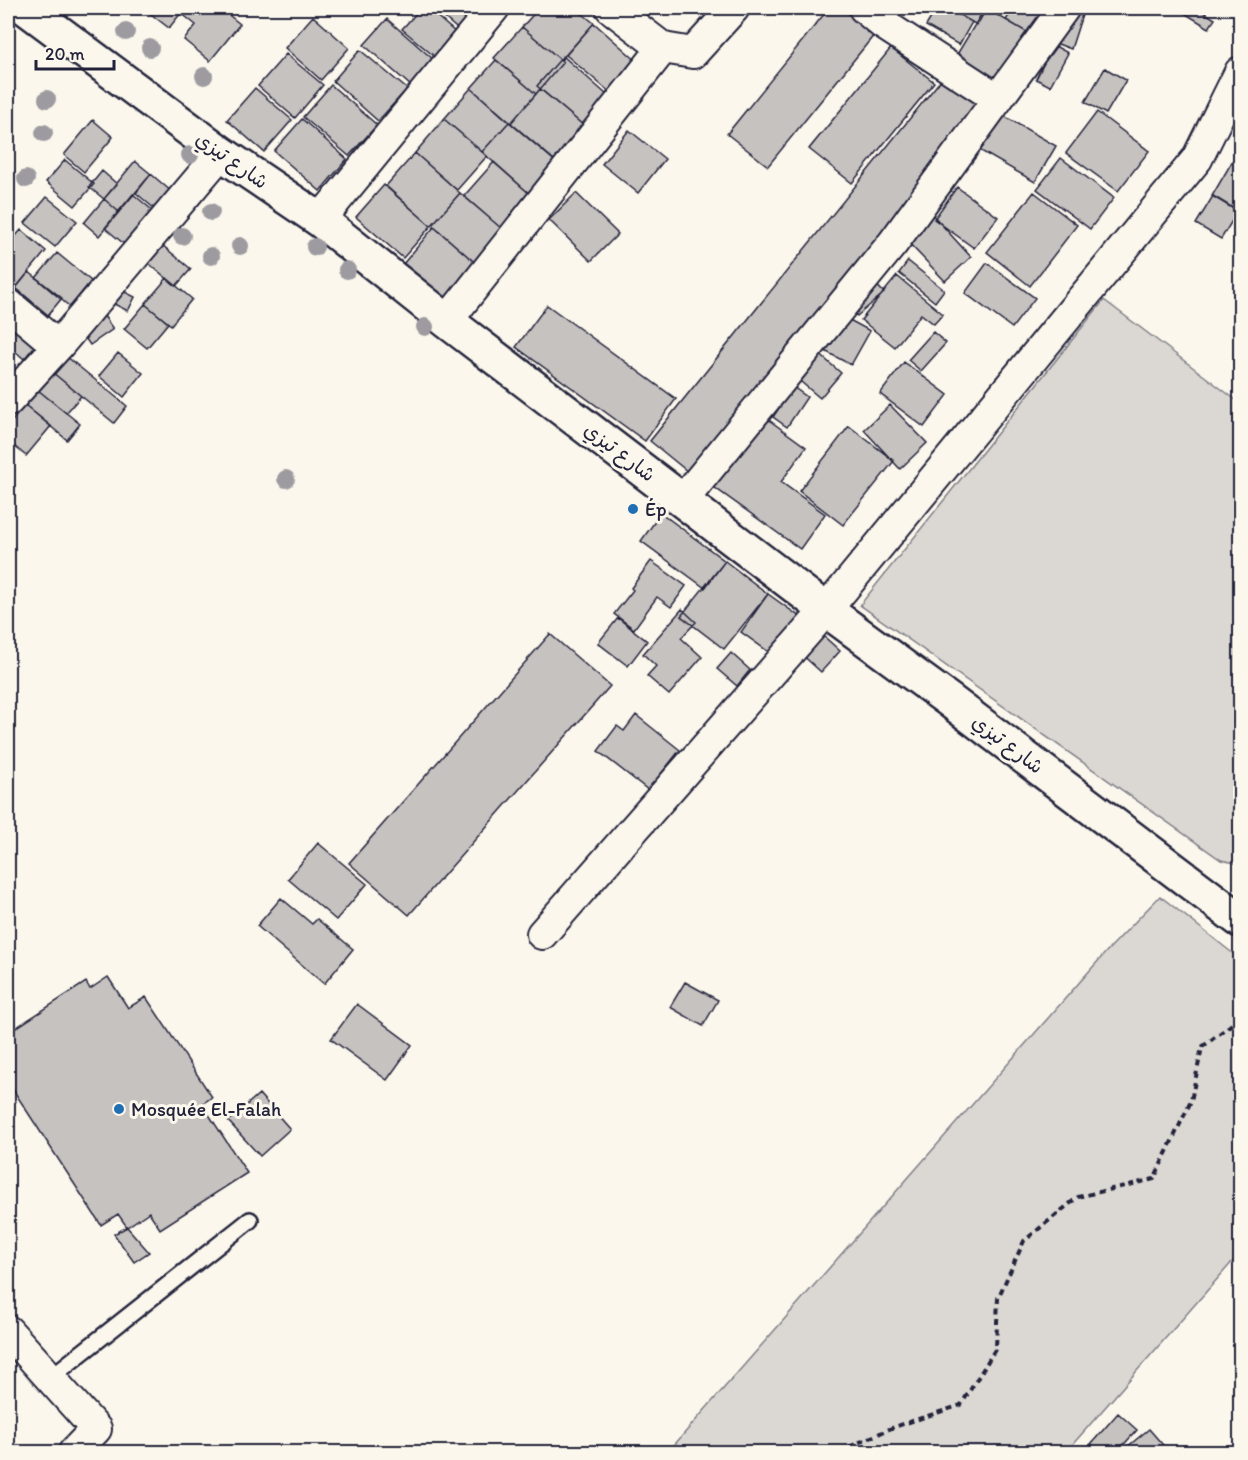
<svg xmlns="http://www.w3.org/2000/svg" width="1248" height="1460" viewBox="0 0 1248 1460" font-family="Itim,'Playpen Sans Arabic',sans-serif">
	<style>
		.green { fill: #dbd8d3; stroke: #7e7d87; stroke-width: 1.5 }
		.building { fill: #c6c2c0; stroke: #22223b; stroke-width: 1.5 }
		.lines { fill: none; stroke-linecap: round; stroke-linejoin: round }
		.service-casing { stroke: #22223b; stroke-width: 20 }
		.minor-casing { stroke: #22223b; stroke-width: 34 }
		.tertiary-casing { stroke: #22223b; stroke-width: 38 }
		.path { stroke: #22223b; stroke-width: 4; stroke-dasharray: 6 4.5; stroke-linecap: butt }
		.service { stroke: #fbf7ec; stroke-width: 15 }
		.minor { stroke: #fbf7ec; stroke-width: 30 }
		.tertiary { stroke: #fbf7ec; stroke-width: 33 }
		.tree { fill: #9d9ba0 }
		.poi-dot { fill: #1f6fb2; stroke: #fbf7ec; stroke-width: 2 }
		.labels { text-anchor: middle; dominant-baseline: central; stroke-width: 6; stroke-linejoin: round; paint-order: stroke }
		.street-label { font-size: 20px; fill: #22223b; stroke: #fbf7ec }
		.poi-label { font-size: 20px; fill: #22223b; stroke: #fbf7ec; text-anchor: start }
	</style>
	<rect width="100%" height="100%" fill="#fbf7ec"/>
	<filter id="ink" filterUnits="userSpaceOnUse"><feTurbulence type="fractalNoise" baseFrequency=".0167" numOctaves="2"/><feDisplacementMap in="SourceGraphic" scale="12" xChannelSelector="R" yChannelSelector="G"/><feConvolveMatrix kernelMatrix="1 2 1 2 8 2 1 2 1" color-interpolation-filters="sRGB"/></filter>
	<g filter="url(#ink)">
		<path class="green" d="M1104 300 1240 403V864L1221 860 860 605Z
			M1160 896 1240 959V1253L1066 1452H668L1106 952Z"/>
		<path class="building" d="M143 8H220L240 24 210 61 184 40 196 25 181 13 169 28Z
			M421 8H427L462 38 441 62 402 29Z
			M433 8H484L462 33Z
			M539 8H575L594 23 561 60 522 27Z
			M829 8H863L883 24 768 166 727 134Z
			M909 8H928L923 15Z
			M937 8H947L972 22 959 45 926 26Z
			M947 8H987L977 25Z
			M985 8 1042 41 1013 90 956 56Z
			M1014 8H1062L1042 41 1006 20Z
			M1176 8H1197L1215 19 1209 28Z
			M1068 11 1082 15 1071 49 1058 44Z
			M313 16 349 48 321 80 285 48Z
			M387 19 434 60 411 86 364 45Z
			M594 23 639 63 612 94 566 55Z
			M522 27 563 62 536 94 494 58Z
			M1053 45 1068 53 1050 86 1036 79Z
			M891 48 934 82 852 183 809 149Z
			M360 50 407 89 378 121 333 81Z
			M286 54 323 85 295 118 258 86Z
			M563 56 615 102 590 131 537 86Z
			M496 60 536 94 511 123 471 88Z
			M1105 68 1126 80 1106 114 1085 102Z
			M944 76 988 111 693 476 650 441Z
			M331 85 377 125 349 156 303 117Z
			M255 88 292 120 264 152 227 120Z
			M471 88 509 122 482 152 444 119Z
			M540 89 590 131 560 165 511 123Z
			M995 111 1056 146 1035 182 974 147Z
			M1097 112 1149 151 1118 191 1066 153Z
			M302 119 347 159 320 191 274 151Z
			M444 119 487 156 457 190 415 153Z
			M93 120 113 137 84 172 64 155Z
			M509 122 558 164 531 195 482 152Z
			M629 130 665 159 638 193 602 164Z
			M1240 148V213L1212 196Z
			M415 153 460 193 431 226 386 186Z
			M1061 158 1114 198 1090 229 1037 189Z
			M65 160 94 184 75 206 46 182Z
			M135 161 151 174 119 212 104 199Z
			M494 162 531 195 502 229 464 196Z
			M102 171 117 184 104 199 89 187Z
			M151 174 172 192 156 210 136 193Z
			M384 185 431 226 403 258 356 217Z
			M957 187 998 217 974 248 934 219Z
			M1034 192 1077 225 1030 286 987 252Z
			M460 193 508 234 479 266 432 225Z
			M576 193 618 234 591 261 549 220Z
			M133 194 158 215 130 249 105 228Z
			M1213 196 1238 211 1221 239 1196 224Z
			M47 197 77 221 55 247 25 223Z
			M104 199 119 212 99 236 84 223Z
			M931 213 971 257 945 281 904 238Z
			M434 227 479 266 448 303 403 264Z
			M21 230 46 251 9 296 8 245Z
			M162 245 191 269 176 286 147 262Z
			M57 253 91 281 70 307 36 278Z
			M908 261 944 290 935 302 899 273Z
			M987 263 1035 298 1012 328 965 293Z
			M29 272 62 298 48 315 16 288Z
			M897 276 943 314 934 324 921 314 895 347 861 320Z
			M167 278 192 299 171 325 145 304Z
			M874 282 884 293 857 316 848 306Z
			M117 288 135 297 128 311 110 302Z
			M145 304 168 323 147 348 124 329Z
			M547 305 676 399 645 441 516 347Z
			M102 313 113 329 90 345 79 329Z
			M842 316 870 331 851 365 823 350Z
			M13 321 38 342 24 359 8 345V328Z
			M933 332 946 343 921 371 908 360Z
			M817 352 841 373 820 398 795 377Z
			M118 353 143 373 124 397 99 376Z
			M66 356 127 406 114 423 52 372Z
			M904 362 948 395 924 427 880 394Z
			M52 372 81 396 66 413 38 390Z
			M793 387 807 397 787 427 773 417Z
			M38 390 80 424 67 440 25 405Z
			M25 405 51 426 26 456 8 441V426Z
			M890 405 927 443 900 469 864 430Z
			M762 415 806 447 781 482 825 514 800 549 711 485Z
			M849 426 894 461 843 525 799 491Z
			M661 513 725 561 705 588 641 541Z
			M651 561 686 586 671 607 657 597 634 629 614 614 633 590 631 588Z
			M725 561 768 594 724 649 681 616Z
			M768 594 800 617 773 655 741 632Z
			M682 609 696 622 681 638 702 657 669 695 647 676 656 666 643 654Z
			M618 618 647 641 628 666 598 643Z
			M818 631 840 651 821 672 799 652Z
			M550 634 610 686 409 915 349 863Z
			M731 653 750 670 737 686 717 669Z
			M636 715 680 750 648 790 598 751 617 726 624 731Z
			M318 843 367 884 336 920 288 879Z
			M281 898 312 924 317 919 353 949 324 984 257 926Z
			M108 977 128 1008 146 997 212 1097 202 1104 247 1173 160 1229 149 1212 127 1227 118 1214 101 1225 8 1082V1033L86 982 90 989Z
			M685 982 718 1000 703 1026 670 1007Z
			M357 1004 412 1045 387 1080 331 1039Z
			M259 1094 290 1129 260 1156 228 1121Z
			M127 1227 149 1252 134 1262 114 1234Z
			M1118 1413 1137 1430 1117 1452H1101L1091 1444Z
			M1149 1429 1169 1452H1121Z"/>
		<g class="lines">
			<defs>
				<path id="service" d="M50 1378 250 1220"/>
				<path id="minor" d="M864 8 883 24 998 99
					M663 48 693 53 734 8
					M320 220 494 8
					M8 304 58 346
					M447 321 663 48 611 8
					M8 401 58 346 221 153
					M683 500 893 243 1064 8
					M542 934 826 610 1197 159 1240 72
					M8 1331 96 1429 74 1452"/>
				<path id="tertiary" d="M26 8 221 153 320 220 447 321 826 610 949 700 1240 920"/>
			</defs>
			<use href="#service" class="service-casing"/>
			<use href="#minor" class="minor-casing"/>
			<use href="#tertiary" class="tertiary-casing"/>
			<path class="path" d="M841 1452 842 1450 894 1427 961 1405 996 1348 998 1298 1024 1241 1078 1197 1154 1179 1191 1101 1202 1047 1240 1018"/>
			<use href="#service" class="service"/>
			<use href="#minor" class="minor"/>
			<use href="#tertiary" class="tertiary"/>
		</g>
		<g class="tree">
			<circle cx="126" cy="32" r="9"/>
			<circle cx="150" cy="48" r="9"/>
			<circle cx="204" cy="76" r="9"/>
			<circle cx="47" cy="99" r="9"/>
			<circle cx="44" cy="133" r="9"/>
			<circle cx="190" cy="155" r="9"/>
			<circle cx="26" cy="179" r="9"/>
			<circle cx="211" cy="212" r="9"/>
			<circle cx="182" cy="236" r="9"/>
			<circle cx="240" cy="246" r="9"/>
			<circle cx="315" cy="247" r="9"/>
			<circle cx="211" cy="256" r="9"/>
			<circle cx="347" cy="270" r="9"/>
			<circle cx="425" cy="327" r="9"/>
			<circle cx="286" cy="479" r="9"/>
		</g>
	</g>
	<g class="poi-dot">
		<circle cx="633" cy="509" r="6"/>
		<circle cx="119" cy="1109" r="6"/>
	</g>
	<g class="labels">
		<g class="street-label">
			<text transform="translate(232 160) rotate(35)">شارع تيزي</text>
			<text transform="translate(620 452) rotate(37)">شارع تيزي</text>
			<text transform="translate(1008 744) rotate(37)">شارع تيزي</text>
		</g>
		<g class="poi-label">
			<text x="645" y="509">Ép</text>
			<text x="131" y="1109">Mosquée El-Falah</text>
		</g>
	</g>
	<rect width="1248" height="1460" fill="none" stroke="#fbf7ec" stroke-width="30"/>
	<rect x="15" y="15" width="1218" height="1430" fill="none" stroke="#22223b" stroke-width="2" filter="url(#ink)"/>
	<path d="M36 60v9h78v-9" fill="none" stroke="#22223b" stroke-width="3"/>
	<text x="45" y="60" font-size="18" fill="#22223b" stroke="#fbf7ec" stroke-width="4.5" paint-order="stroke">20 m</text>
</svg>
